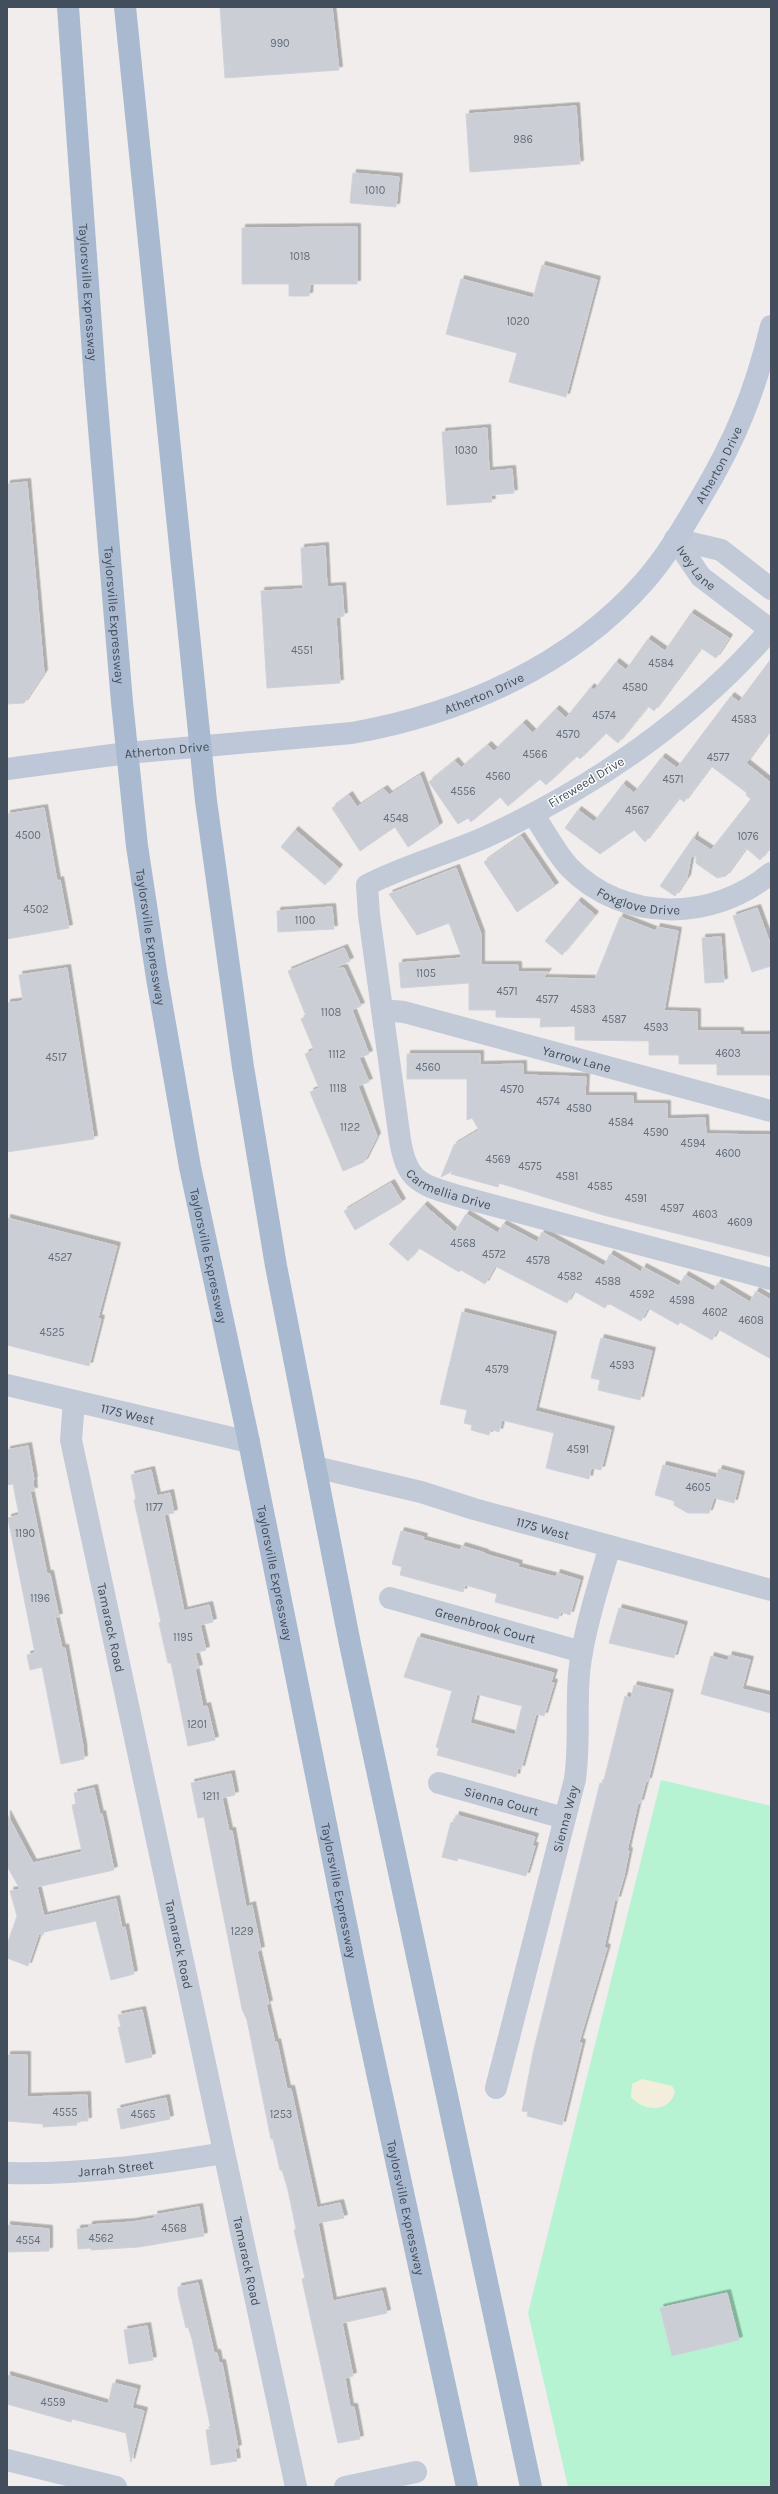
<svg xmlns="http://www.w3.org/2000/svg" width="778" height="2494" viewBox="0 0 778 2494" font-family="Karla,sans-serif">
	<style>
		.green { fill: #b6f3d3 }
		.sand { fill: #f3eedb }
		.building { fill: #cbced5; stroke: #d0d2d9; fill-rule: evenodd; filter: url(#shadow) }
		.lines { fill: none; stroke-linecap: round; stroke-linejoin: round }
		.street { stroke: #c1cad6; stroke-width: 22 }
		.secondary { stroke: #bdc7d8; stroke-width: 22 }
		.primary { stroke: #a9b9cf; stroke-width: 22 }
		.labels { text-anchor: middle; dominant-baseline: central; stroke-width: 3; stroke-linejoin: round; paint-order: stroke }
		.number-label { font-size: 11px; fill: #656e7a }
		.street-label { font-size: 13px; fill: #434e5c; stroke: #fff }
	</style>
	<defs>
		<filter id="shadow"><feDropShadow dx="3.5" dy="-3.5" stdDeviation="0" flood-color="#0004"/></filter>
	</defs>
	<rect width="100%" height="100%" fill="#f0edec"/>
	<path class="green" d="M661 1780 771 1806V2487H568L528 2313Z"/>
	<path class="sand" d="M642 2079 672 2086 675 2091C670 2114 643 2111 631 2097L632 2084Z"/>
	<path class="building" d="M220 7H332L339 70 225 78Z
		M576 106 580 164 470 172 466 114Z
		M353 173 399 177 396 207 350 203Z
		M357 227V284H310L309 296H289V284H242V228Z
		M542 265 597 280 566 397 509 382 517 353 446 334 461 279 533 298Z
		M487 428 489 471 512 469 514 493 491 495 492 502 447 505 442 432Z
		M27 482 44 673 24 703 7 704V484Z
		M325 546 327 587 342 586 344 616 336 617 340 683 267 688 261 591 303 589 301 548Z
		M691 613 729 638 716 658 701 648 654 711 648 706 618 743 606 733 580 759 577 756 546 785 540 779 508 806 500 797 471 822 468 818 458 824 429 782 455 761 461 768 488 745 494 751 523 723 533 733 556 709 566 718 591 687 594 690 616 662 626 670 648 639 665 651Z
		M771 659V729L746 763 771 783V846L760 860 746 848 726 876 717 878 696 863V856H691L687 878 675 896 660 886 695 835 694 839 711 850 751 799 746 795 747 793 711 766 684 802 679 798 645 842 634 830 600 854 565 828 578 810 594 822 623 784 634 793 662 757 677 768 731 696 739 702Z
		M420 775 439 826 408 847 395 827 360 851 332 808 349 795 357 807 384 789 389 795Z
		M44 808 57 881 60 880 69 928 7 939V814Z
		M295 830 339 868 325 885 281 847Z
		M521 836 555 886 517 912 484 862Z
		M456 868 481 934V965H518V972H548L543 978 595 979 620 917 656 931 657 927 678 931 664 1011 697 1012V1031H740V1035H771V1075H717V1064H679V1055H649V1041L575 1040V1026L540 1027 541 1018 496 1017V1010H469V983L401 988 399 963 462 958 449 923 417 935 389 894Z
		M578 901 595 915 562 955 545 941Z
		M332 907 334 929 278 932 277 911Z
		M757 908 771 946V966L752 972 733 916Z
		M721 937 724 982 705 983 702 938Z
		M344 948 350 961 332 969 344 968 361 1006 352 1010 369 1054 359 1058 369 1082 358 1086 377 1136 364 1162 343 1171 310 1092 319 1088 305 1054 314 1050 301 1019 306 1016 288 971Z
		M67 968 94 1139 7 1152V1003L23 1001 19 975Z
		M407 1054H480V1065L523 1064V1075L586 1077 585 1096H633V1104H667V1119L705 1118 706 1134 771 1135V1257L603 1215 499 1183 498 1187 451 1174 453 1171 441 1177 454 1145 479 1130 472 1118 467 1120V1079H407Z
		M391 1183 402 1202 355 1230 344 1211Z
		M424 1205 455 1232 466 1214 498 1233 503 1224 537 1242 542 1232 604 1266 610 1254 641 1272 643 1267 679 1286 685 1275 713 1291 718 1283 750 1302 756 1291 771 1300V1359L718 1329 712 1340 680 1322 678 1325 648 1308 641 1321 608 1303 605 1308 574 1291 567 1303 495 1266 485 1284 461 1270 459 1272 419 1248 408 1261 389 1244Z
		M7 1218 117 1246 98 1318 101 1319 89 1366 7 1345Z
		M462 1312 553 1335 535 1411 611 1430 601 1470 591 1468 589 1479 546 1468 554 1433 502 1420 499 1432 490 1429 489 1435 471 1430 472 1425 464 1423 467 1410 440 1404Z
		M601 1338 652 1351 640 1400 598 1390 600 1380 591 1378Z
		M28 1446 34 1480H33L34 1491H30L47 1574H50L59 1617H55L62 1648H65L83 1746 84 1759 61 1764 42 1667 30 1670 27 1655 35 1653 8 1518 19 1515 13 1484 7 1485V1450Z
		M663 1465 716 1478 719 1469 741 1475 734 1503 714 1498 709 1513H688L674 1505V1501L655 1495Z
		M151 1470 157 1496 170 1493 174 1513 164 1515 184 1611 209 1605 213 1622 200 1625 206 1650 195 1653 199 1668 195 1669 203 1707 207 1706 215 1740 188 1746 171 1663H168L159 1623 161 1622 134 1500 136 1499 131 1475Z
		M401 1531 424 1537 423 1540 460 1550 462 1546 485 1553V1554L519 1564 518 1567 556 1577 557 1573 580 1580 570 1615 561 1612 558 1619 495 1602 497 1594 465 1585 463 1592 400 1575 402 1567 392 1564Z
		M619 1608 684 1625 674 1658 609 1643Z
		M418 1637 554 1673 551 1682 554 1683 544 1716 536 1714 521 1769 518 1768 516 1777 437 1755 439 1748 436 1747 452 1691 404 1677ZM477 1694 522 1706 515 1735 470 1723Z
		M729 1655 750 1660 742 1689 771 1696V1713L701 1694 711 1656 728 1661Z
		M634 1685 670 1693 648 1781H646L640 1803H638L627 1851H629L624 1876 617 1900 615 1899 604 1947 607 1948 579 2042 582 2043 562 2125 527 2116 528 2112 522 2111 533 2053 600 1783 603 1784 625 1696 631 1698Z
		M231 1774 235 1795 222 1798 229 1831H232L246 1907 252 1905 261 1950 257 1951 269 2004H266L275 2043 277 2042 287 2089H291L317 2208 340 2203 344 2218 318 2223 333 2301 382 2291 387 2313 342 2323 353 2376 345 2378 350 2407H354L360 2439 338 2443 302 2279 305 2278 294 2230 296 2229 288 2190 282 2170H280L273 2139H271L247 2020 242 2009 204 1817 198 1818 191 1783Z
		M94 1788 100 1815 102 1814 114 1870 37 1887 44 1916 116 1899 122 1928 125 1927 134 1974 111 1980 96 1921 44 1932 43 1935 39 1934 28 1966 7 1958V1945L17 1916 10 1891 20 1889 7 1866V1814L33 1863 82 1852 72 1805 76 1804 74 1793Z
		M456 1815 535 1837 532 1846H535L526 1876 458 1858 457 1861 442 1857 451 1822 454 1823Z
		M142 2010 152 2057 126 2063 118 2027H121L118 2015Z
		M7 2055H27V2097L87 2095 88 2121H76L77 2125 43 2127V2124L7 2121Z
		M166 2098 170 2119 121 2129 117 2109Z
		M199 2207 204 2236 139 2247 91 2250V2248L78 2249 77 2229 89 2228V2225L132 2222 155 2218 154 2215Z
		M7 2225 49 2229V2251L7 2252Z
		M198 2283 214 2353H217L219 2363H222L238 2448 235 2449 237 2461 211 2465 206 2430 211 2429 192 2339 188 2327 186 2328 178 2294V2287Z
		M727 2293 739 2340 672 2356 660 2308Z
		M147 2326 153 2360 129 2364 124 2330Z
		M7 2375 108 2404 113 2383 137 2389 132 2408 144 2411 131 2462 126 2433 72 2419 71 2422 7 2404Z"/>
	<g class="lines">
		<g class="street">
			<path id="s1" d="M675 539 701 577 771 630"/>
			<path d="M675 539 721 550 771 589"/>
			<path id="s2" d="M771 629C695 718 594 787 488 836 448 854 406 865 367 885L369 915 400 1140C407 1182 420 1184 458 1196L771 1279"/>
			<path id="s3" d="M533 814C545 831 555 852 569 867 623 923 713 922 771 873"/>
			<path id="s4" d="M382 1010 404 1012 771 1111"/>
			<path id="s5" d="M7 1385 249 1442"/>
			<path id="s6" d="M74 1401 71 1440 296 2487"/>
			<path id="s7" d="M315 1467 421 1492 474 1509 771 1590"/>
			<path id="s8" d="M390 1598 582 1652"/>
			<path id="s9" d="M439 1783 564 1818"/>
			<path id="s10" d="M496 2088 575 1779C581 1737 574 1694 582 1652 588 1616 600 1581 610 1546"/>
			<path id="s11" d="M7 2173C81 2175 151 2165 224 2153"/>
			<path d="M7 2460 116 2487"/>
			<path d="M345 2487 416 2472"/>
		</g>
		<path class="secondary" id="s12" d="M7 769 127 753 352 733C460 714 570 666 644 582 666 557 683 528 700 499 735 441 755 392 771 326"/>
		<g class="primary">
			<path id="s13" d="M68 7 95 381 122 702 137 846 157 978 190 1167 249 1442 363 2008 467 2487"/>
			<path d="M125 7 206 801 243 1067 276 1266 350 1644 531 2487"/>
		</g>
	</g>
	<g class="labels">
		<g class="number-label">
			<text x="280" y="43">990</text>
			<text x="523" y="139">986</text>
			<text x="375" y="190">1010</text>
			<text x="300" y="256">1018</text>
			<text x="518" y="321">1020</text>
			<text x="466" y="450">1030</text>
			<text x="302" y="650">4551</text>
			<text x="661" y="663">4584</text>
			<text x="635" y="687">4580</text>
			<text x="604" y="715">4574</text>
			<text x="744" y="719">4583</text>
			<text x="568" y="734">4570</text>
			<text x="535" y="754">4566</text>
			<text x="718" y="757">4577</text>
			<text x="498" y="776">4560</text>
			<text x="673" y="779">4571</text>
			<text x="463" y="791">4556</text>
			<text x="637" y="810">4567</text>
			<text x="396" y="818">4548</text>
			<text x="28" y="835">4500</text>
			<text x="748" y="836">1076</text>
			<text x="36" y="909">4502</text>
			<text x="305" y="920">1100</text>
			<text x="426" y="973">1105</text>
			<text x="507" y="991">4571</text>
			<text x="547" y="999">4577</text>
			<text x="583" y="1009">4583</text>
			<text x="331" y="1012">1108</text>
			<text x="614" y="1019">4587</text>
			<text x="656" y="1027">4593</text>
			<text x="728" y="1053">4603</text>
			<text x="337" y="1054">1112</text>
			<text x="56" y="1057">4517</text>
			<text x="428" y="1067">4560</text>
			<text x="338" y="1088">1118</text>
			<text x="512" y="1089">4570</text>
			<text x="548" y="1101">4574</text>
			<text x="579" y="1108">4580</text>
			<text x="621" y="1122">4584</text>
			<text x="350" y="1127">1122</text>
			<text x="656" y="1132">4590</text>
			<text x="693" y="1143">4594</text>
			<text x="728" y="1153">4600</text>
			<text x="498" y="1159">4569</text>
			<text x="530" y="1166">4575</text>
			<text x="567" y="1176">4581</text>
			<text x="600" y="1186">4585</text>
			<text x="636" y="1198">4591</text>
			<text x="672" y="1208">4597</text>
			<text x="705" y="1214">4603</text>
			<text x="740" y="1222">4609</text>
			<text x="463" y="1243">4568</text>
			<text x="494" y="1254">4572</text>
			<text x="60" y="1257">4527</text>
			<text x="538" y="1260">4578</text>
			<text x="570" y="1276">4582</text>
			<text x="608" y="1281">4588</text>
			<text x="642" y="1294">4592</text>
			<text x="682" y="1300">4598</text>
			<text x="715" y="1312">4602</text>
			<text x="751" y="1320">4608</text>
			<text x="52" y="1332">4525</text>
			<text x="622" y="1365">4593</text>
			<text x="497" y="1369">4579</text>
			<text x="578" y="1449">4591</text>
			<text x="698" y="1487">4605</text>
			<text x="154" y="1507">1177</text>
			<text x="25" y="1533">1190</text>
			<text x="40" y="1598">1196</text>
			<text x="183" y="1637">1195</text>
			<text x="197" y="1724">1201</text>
			<text x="211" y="1796">1211</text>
			<text x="242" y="1931">1229</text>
			<text x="65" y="2112">4555</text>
			<text x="143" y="2114">4565</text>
			<text x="281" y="2114">1253</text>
			<text x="174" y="2228">4568</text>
			<text x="101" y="2238">4562</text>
			<text x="28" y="2240">4554</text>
			<text x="53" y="2402">4559</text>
		</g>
		<g class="street-label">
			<text stroke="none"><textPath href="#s13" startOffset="286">Taylorsville Expressway</textPath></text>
			<text stroke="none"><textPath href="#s12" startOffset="821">Atherton Drive</textPath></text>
			<text stroke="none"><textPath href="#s1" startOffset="36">Ivey Lane</textPath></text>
			<text stroke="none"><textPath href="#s13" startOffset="610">Taylorsville Expressway</textPath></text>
			<text stroke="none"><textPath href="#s12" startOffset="485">Atherton Drive</textPath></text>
			<text stroke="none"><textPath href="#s12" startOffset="161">Atherton Drive</textPath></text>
			<text transform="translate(586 782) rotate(-31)">Fireweed Drive</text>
			<text stroke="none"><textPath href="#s3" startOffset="144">Foxglove Drive</textPath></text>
			<text stroke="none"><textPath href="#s13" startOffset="934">Taylorsville Expressway</textPath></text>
			<text stroke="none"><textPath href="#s4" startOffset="201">Yarrow Lane</textPath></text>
			<text stroke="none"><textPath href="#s2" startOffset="818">Carmellia Drive</textPath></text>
			<text stroke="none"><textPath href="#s13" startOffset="1258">Taylorsville Expressway</textPath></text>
			<text stroke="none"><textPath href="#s5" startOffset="124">1175 West</textPath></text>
			<text stroke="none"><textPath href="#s7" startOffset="236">1175 West</textPath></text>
			<text stroke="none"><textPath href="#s13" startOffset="1582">Taylorsville Expressway</textPath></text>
			<text stroke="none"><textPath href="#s8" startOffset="99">Greenbrook Court</textPath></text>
			<text stroke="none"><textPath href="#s6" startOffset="231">Tamarack Road</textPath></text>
			<text stroke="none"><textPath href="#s9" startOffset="65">Sienna Court</textPath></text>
			<text stroke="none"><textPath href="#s10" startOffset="278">Sienna Way</textPath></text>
			<text stroke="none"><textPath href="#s13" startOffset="1906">Taylorsville Expressway</textPath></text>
			<text stroke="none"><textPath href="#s6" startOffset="555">Tamarack Road</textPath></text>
			<text stroke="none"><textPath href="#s11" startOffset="109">Jarrah Street</textPath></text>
			<text stroke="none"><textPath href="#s13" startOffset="2230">Taylorsville Expressway</textPath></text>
			<text stroke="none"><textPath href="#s6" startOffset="879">Tamarack Road</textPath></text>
		</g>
	</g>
	<rect width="778" height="2494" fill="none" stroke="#434e5c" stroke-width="16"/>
</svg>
